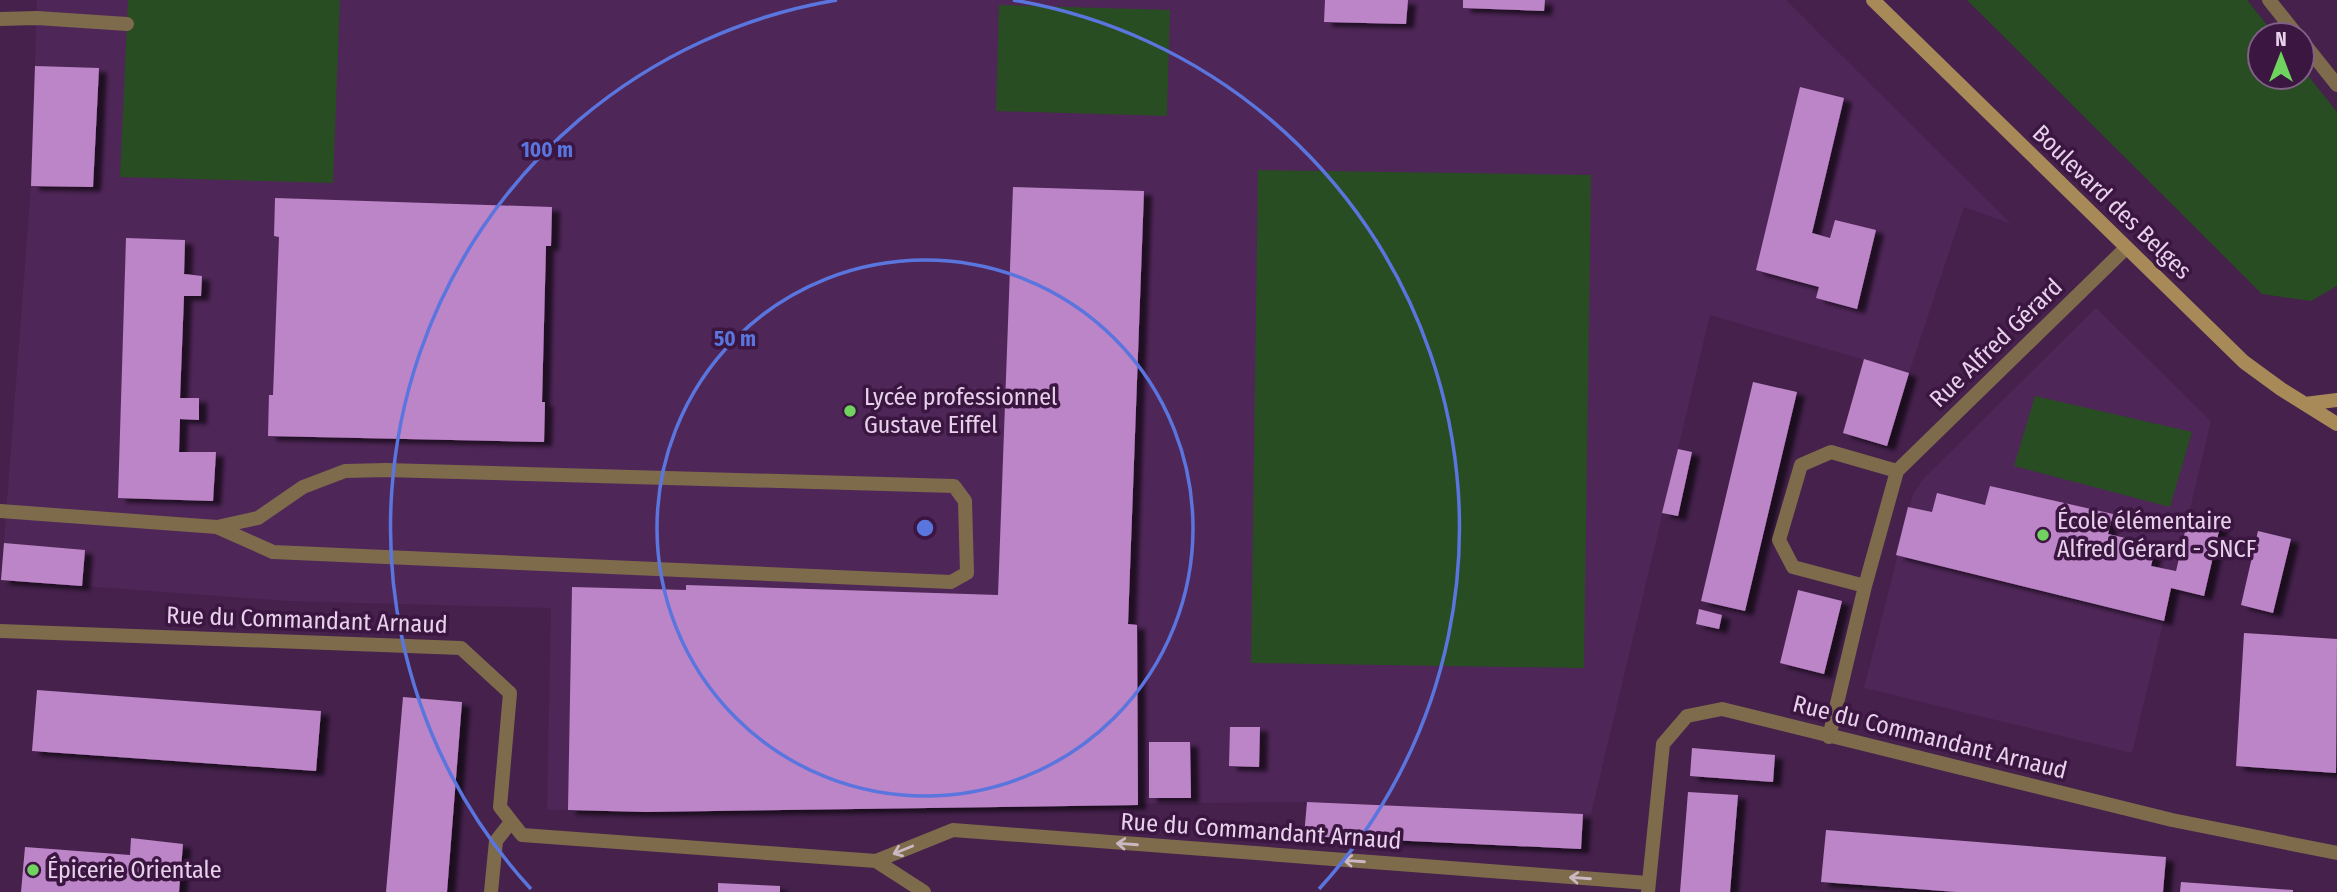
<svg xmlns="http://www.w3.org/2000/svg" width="2337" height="892" viewBox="0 0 2337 892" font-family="'Fira Sans Condensed',sans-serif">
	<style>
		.built { fill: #4f2658 }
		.green { fill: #284d22 }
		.building { fill: #bc85c7; filter: url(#shadow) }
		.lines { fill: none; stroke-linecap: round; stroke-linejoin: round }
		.service { stroke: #7d6b4c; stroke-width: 14 }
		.minor { stroke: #7d6b4c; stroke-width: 14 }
		.secondary { stroke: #a78a58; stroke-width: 14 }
		.oneway { stroke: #ccb8c3 }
		.ring { fill: none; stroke: #5a75de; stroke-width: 3.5 }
		.poi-dot { fill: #70d35f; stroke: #3a1641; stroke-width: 2.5 }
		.labels { text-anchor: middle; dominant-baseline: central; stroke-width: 7; stroke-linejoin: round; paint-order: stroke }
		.street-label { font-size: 24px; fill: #e7d1eb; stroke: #3a1641 }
		.poi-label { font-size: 24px; fill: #e7d1eb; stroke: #3a1641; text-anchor: start }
		.centre { fill: #5a75de; stroke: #3a1641; stroke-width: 3.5 }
		.ring-label { font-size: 21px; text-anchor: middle; font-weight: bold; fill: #5a75de; stroke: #3a1641; stroke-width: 7; stroke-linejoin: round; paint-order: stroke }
	</style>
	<defs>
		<filter id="shadow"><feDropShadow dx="8" dy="4.5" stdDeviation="2" flood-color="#0009"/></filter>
	</defs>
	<rect width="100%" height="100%" fill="#45214c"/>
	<path class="built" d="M37 0H1786L2011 224 1964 207 1909 373 1710 315 1591 814 1307 802 547 810 551 608 287 601 1 580 31 186Z
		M2096 308 2211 421 2132 753 1864 688 1913 494 1923 479Z"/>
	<path class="green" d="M128 0H340L333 183 120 177Z
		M1967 0H2247L2275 35H2260V77H2302V68L2337 112V286L2311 301 2262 294Z
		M999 5 1170 10 1167 116 996 111Z
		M1258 170 1591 175 1584 668 1251 663Z
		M2035 396 2192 432 2170 507 2014 466Z"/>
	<path class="building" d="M1325 0H1408L1406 24 1324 22Z
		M1463 0H1545L1544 11 1463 8Z
		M35 66 99 68 93 187 31 186Z
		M1800 87 1844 98 1812 233 1830 238 1835 220 1876 230 1857 309 1816 298 1819 287 1756 270Z
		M1013 187 1144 191 1128 624 1137 625 1138 805 646 812 568 810 572 587 686 590V585L998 595Z
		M275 198 552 207 551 246H546L542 402H545L544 442 268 436 269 395H273L279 237 274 236Z
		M126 238 185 240 184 274 202 276 201 296H184L180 398H199V420L180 419 179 452H216L213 501 118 498Z
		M1864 359 1909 373 1887 446 1843 433Z
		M1753 382 1797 392 1745 611 1701 601Z
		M1678 449 1692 452 1678 516 1662 513Z
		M1990 486 2113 514 2108 534 2156 545 2151 566 2176 571 2189 514 2221 522 2204 596 2171 588 2164 621 1896 555 1908 507 1932 512 1937 493 1985 505Z
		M2258 531 2291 539 2273 613 2241 605Z
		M4 543 85 550 82 586 1 580Z
		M1798 590 1842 601 1824 674 1780 663Z
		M1699 609 1722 615 1719 629 1696 624Z
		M2244 633 2337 639 2336 773 2236 766Z
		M37 690 321 711 316 771 32 751Z
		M403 697 462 702 447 892H386Z
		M1230 727H1260L1259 767 1229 766Z
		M1149 742H1190L1191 798H1149Z
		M1692 748 1775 755 1773 782 1690 776Z
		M1688 792 1738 795 1730 892H1680Z
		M1307 802 1583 814 1581 849 1304 836Z
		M1826 830 2166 857 2163 892H1957L1821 882Z
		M131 838 183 844 179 892H21L25 847 130 855Z
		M2181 882 2293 890V892H2180Z
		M718 883 780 886V892H718Z"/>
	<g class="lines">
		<path class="service" d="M0 19 37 18 127 24
			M0 511 217 527 258 518 303 487 345 471 386 470 954 486 965 501 967 573 951 582 273 552 217 527
			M491 892 496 841 511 822"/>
		<path class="minor" d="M2269 0 2297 35
			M2302 41 2337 85
			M1865 586 1793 567 1779 540 1801 465 1831 452 1897 471
			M0 631 461 648 510 693 500 807 522 835 876 861
			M1829 737 1865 586 1897 471 2126 248
			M924 892 876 861 953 830 1648 883
			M1648 892 1663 744 1687 716 1722 709 2172 820 2337 853"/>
		<path class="secondary" d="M1873 0 2244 362 2281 389 2337 424
			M2305 404 2337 400"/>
	</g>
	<defs><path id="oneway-shaft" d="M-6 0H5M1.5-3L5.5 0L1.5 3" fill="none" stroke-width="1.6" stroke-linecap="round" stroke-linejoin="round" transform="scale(1.75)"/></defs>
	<g class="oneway">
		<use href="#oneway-shaft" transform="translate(1127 844) rotate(-176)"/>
		<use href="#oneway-shaft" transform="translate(903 850) rotate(158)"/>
		<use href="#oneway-shaft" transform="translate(1354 861) rotate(-176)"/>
		<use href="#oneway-shaft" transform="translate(1580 878) rotate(-176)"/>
	</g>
	<g class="ring">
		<circle cx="925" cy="528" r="268"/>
		<path d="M531 889A535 535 0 0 1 837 0M1013 0A535 535 0 0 1 1319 889"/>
	</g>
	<g class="poi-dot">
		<circle cx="850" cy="411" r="7"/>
		<circle cx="2043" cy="535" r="7"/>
		<circle cx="33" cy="870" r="7"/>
	</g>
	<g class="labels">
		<g class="street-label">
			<text transform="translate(2112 202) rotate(44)">Boulevard des Belges</text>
			<text transform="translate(1996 343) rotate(-44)">Rue Alfred Gérard</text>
			<text transform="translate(307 620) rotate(2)">Rue du Commandant Arnaud</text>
			<text transform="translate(1930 737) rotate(14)">Rue du Commandant Arnaud</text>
			<text transform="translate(1261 831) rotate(4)">Rue du Commandant Arnaud</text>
		</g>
		<g class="poi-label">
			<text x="864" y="397">Lycée professionnel<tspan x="864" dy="28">Gustave Eiffel</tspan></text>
			<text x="2057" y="521">École élémentaire<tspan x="2057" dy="28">Alfred Gérard - SNCF</tspan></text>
			<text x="47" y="870">Épicerie Orientale</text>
		</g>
	</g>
	<circle cx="925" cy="528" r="10" class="centre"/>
	<g class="ring-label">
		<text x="547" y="157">100 m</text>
		<text x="735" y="346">50 m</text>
	</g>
	<g transform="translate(2281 56)"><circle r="33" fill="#3a1641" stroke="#7f6185" stroke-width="2"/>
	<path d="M0-5L12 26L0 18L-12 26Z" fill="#70d35f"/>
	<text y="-10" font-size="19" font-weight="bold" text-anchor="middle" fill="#e7d1eb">N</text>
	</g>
</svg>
